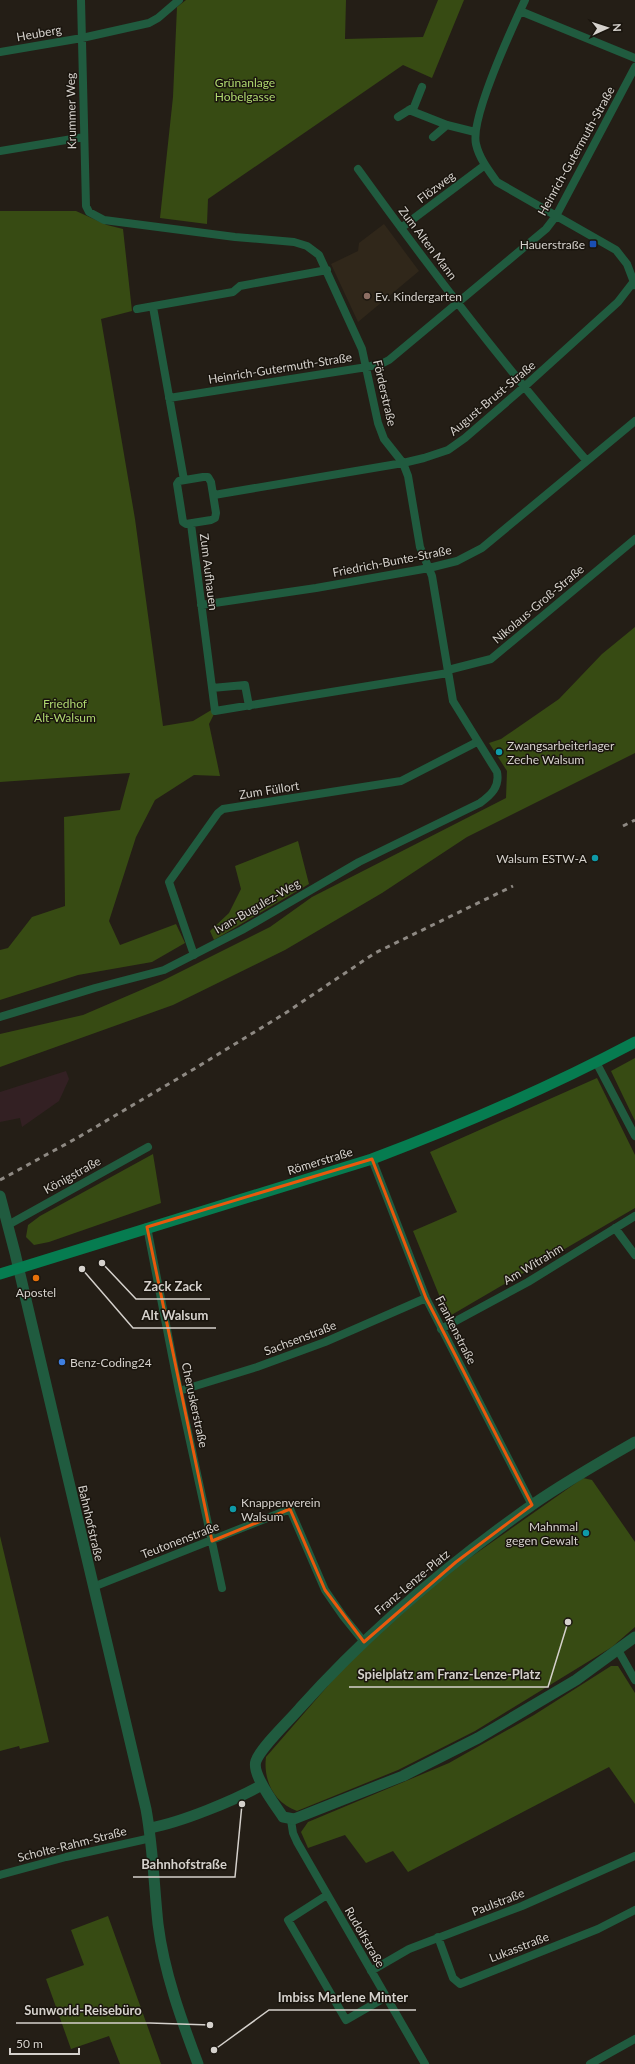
<svg xmlns="http://www.w3.org/2000/svg" width="635" height="2064" viewBox="0 0 635 2064" font-family="Lato,sans-serif">
	<style>
		.commercial { fill: #332023 }
		.built { fill: #30271a }
		.green { fill: #374b13 }
		.lines { fill: none; stroke-linecap: round; stroke-linejoin: round }
		.minor { stroke: #205b3f; stroke-width: 8 }
		.tertiary { stroke: #205b3f; stroke-width: 11 }
		.secondary { stroke: #067c50; stroke-width: 11 }
		.rail { stroke: #8e8983; stroke-width: 3; stroke-dasharray: 5 5; stroke-linecap: butt }
		.marked { fill: none; stroke: #e8590c; stroke-width: 3; stroke-linejoin: round }
		.transit-dot { fill: #1a4fb4; stroke: #1a150e; stroke-width: 1.5 }
		.education-dot { fill: #8d6e63; stroke: #1a150e; stroke-width: 1.5 }
		.culture-dot { fill: #0f9aa8; stroke: #1a150e; stroke-width: 1.5 }
		.food-dot { fill: #e8710a; stroke: #1a150e; stroke-width: 1.5 }
		.shop-dot { fill: #3f7fe0; stroke: #1a150e; stroke-width: 1.5 }
		.labels { text-anchor: middle; dominant-baseline: central; stroke-width: 3; stroke-linejoin: round; paint-order: stroke }
		.street-label { font-size: 12px; fill: #d5d1cc; stroke: #1a150e }
		.park-label { font-size: 12px; fill: #aed76f; stroke: #1a150e }
		.poi-label { font-size: 12px; fill: #d5d1cc; stroke: #1a150e; text-anchor: start }
		.leader { fill: none; stroke: #d5d1cc; stroke-width: 1.5 }
		.callout-dot { fill: #d5d1cc; stroke: #1a150e; stroke-width: 1.5 }
		.callout-label { font-size: 13px; text-anchor: middle; font-weight: bold; fill: #d5d1cc; stroke: #1a150e; stroke-width: 3; stroke-linejoin: round; paint-order: stroke }
	</style>
	<rect width="100%" height="100%" fill="#241e16"/>
	<path class="commercial" d="M66 1071 69 1079 59 1101 22 1127 20 1118 0 1122V1092Z"/>
	<path class="built" d="M384 224 419 271 358 322 331 264 358 251 359 243Z"/>
	<path class="green" d="M186 0H346L345 39 423 37 438 0H464L432 78 403 65 208 199 207 224 160 218 173 97 177 7Z
		M0 211H76L107 225 123 229 132 311 101 319 135 519 163 726 193 721 213 709 214 714 209 724 220 776 194 775 155 800 136 837 109 921 120 945 176 924 185 943 152 962 78 975 0 1000V950L8 948 32 917 65 906 64 817 120 810 130 773 0 782Z
		M635 627V753L467 837 382 893 285 950 173 1005 0 1067V1034L83 1015 162 981 270 927 312 897 506 798 507 771 489 743 501 739 559 699 602 654Z
		M298 841 309 884 214 940 210 931 229 913 241 889 235 866Z
		M635 1058V1121L611 1071Z
		M597 1078 635 1155V1208L448 1317 413 1231 457 1212 430 1152Z
		M153 1154 161 1203 49 1242 34 1245 26 1237 28 1225 40 1216Z
		M583 1478 592 1480 635 1542V1627L612 1647 475 1731 398 1770 297 1811C274 1803 263 1780 266 1757L365 1643 431 1585Z
		M0 1536 49 1742 20 1749 19 1746 0 1751Z
		M611 1666H618L635 1693V1804L609 1767 408 1872 393 1851 366 1863 345 1835 308 1848 301 1832 308 1822 449 1763 534 1715Z
		M108 1916 161 2064H120L109 2036 71 2049 46 1979 84 1965 71 1930Z"/>
	<g class="lines">
		<path class="minor" d="M525 0C512 28 470 118 476 144 479 158 489 171 497 182L616 250 627 264 635 285
			M520 11 635 58
			M0 52 82 38 149 23 158 18 179 0
			M409 110 447 125 475 132
			M398 117 414 107 422 87
			M433 137 447 125
			M0 151 84 137
			M358 169C430 269 505 367 586 460
			M401 228 485 165
			M153 307 184 480
			M137 309 233 292 240 286 327 270
			M169 398 367 367 383 363 389 360 546 229 556 216 635 67
			M203 477H208L211 482 216 513 215 518 211 520 186 524 183 522 177 484 179 481Z
			M214 495 403 463 424 458 448 450 465 438 524 387 618 302 635 280
			M191 524 215 711 448 673
			M201 605 316 588 429 568 457 561 482 548 635 421
			M448 670 491 659 635 539
			M212 688 245 685 249 706
			M194 955 169 882 218 813 223 809 401 781 477 742
			M0 1017 95 988 164 970 242 930 359 862 480 803C491 795 500 787 497 772L453 701 432 576 420 547 408 476 403 463 384 439 378 423 362 349 319 255 307 246 294 242 235 237 104 220 89 212 86 206 81 0
			M596 1062 635 1136
			M372 1159 426 1298 532 1505
			M8 1225 148 1147
			M147 1227 179 1391 222 1588
			M615 1228 635 1255
			M441 1329 528 1282 635 1216
			M179 1391 257 1367 325 1342 426 1298
			M93 1587 290 1509 325 1590 343 1616 364 1642
			M618 1650 635 1680
			M291 1820 293 1833 297 1842 425 2064
			M0 1875 66 1857 151 1838
			M327 1895 288 1920 346 2020 386 1997
			M438 1937 453 1978 460 1984 598 1929 635 1910
			M371 1971 409 1949 522 1906 635 1856
			M590 2064 635 2039"/>
		<path class="tertiary" d="M0 1196 15 1253 146 1809C153 1847 154 1886 158 1924 164 1972 181 2019 198 2064
			M635 1442C600 1462 565 1482 532 1505 448 1564 369 1631 300 1708 289 1721 261 1747 256 1761 251 1774 276 1806 283 1817L294 1819 403 1776 478 1738 576 1680 635 1637
			M150 1828C182 1822 233 1801 262 1785"/>
		<path class="secondary" d="M0 1274 372 1159C462 1125 550 1087 635 1042"/>
		<path class="rail" d="M623 826 635 820
			M0 1180 77 1138 194 1069 284 1014 375 953 513 886"/>
	</g>
	<path class="marked" d="M372 1159 426 1298 532 1505 456 1562 364 1642 325 1590 290 1509 212 1541 147 1227Z"/>
	<rect class="transit-dot" x="589" y="240" width="8" height="8" rx="2"/>
	<circle class="education-dot" cx="367" cy="296" r="4"/>
	<g class="culture-dot">
		<circle cx="499" cy="752" r="4"/>
		<circle cx="595" cy="858" r="4"/>
		<circle cx="233" cy="1509" r="4"/>
		<circle cx="586" cy="1533" r="4"/>
	</g>
	<circle class="food-dot" cx="36" cy="1278" r="4"/>
	<circle class="shop-dot" cx="62" cy="1362" r="4"/>
	<g class="labels">
		<g class="street-label">
			<text transform="translate(39 33) rotate(-10)">Heuberg</text>
			<text transform="translate(71 111) rotate(-91)">Krummer Weg</text>
			<text transform="translate(576 151) rotate(-61)">Heinrich-Gutermuth-Straße</text>
			<text transform="translate(436 187) rotate(-37)">Flözweg</text>
			<text transform="translate(428 243) rotate(53)">Zum Alten Mann</text>
			<text transform="translate(280 368) rotate(-9)">Heinrich-Gutermuth-Straße</text>
			<text transform="translate(385 393) rotate(77)">Förderstraße</text>
			<text transform="translate(492 398) rotate(-40)">August-Brust-Straße</text>
			<text transform="translate(392 561) rotate(-11)">Friedrich-Bunte-Straße</text>
			<text transform="translate(209 572) rotate(83)">Zum Aufhauen</text>
			<text transform="translate(538 604) rotate(-40)">Nikolaus-Groß-Straße</text>
			<text transform="translate(269 790) rotate(-9)">Zum Füllort</text>
			<text transform="translate(257 906) rotate(-30)">Ivan-Bugulez-Weg</text>
			<text transform="translate(320 1161) rotate(-17)">Römerstraße</text>
			<text transform="translate(72 1175) rotate(-29)">Königstraße</text>
			<text transform="translate(533 1264) rotate(-31)">Am Witrahm</text>
			<text transform="translate(456 1330) rotate(63)">Frankenstraße</text>
			<text transform="translate(300 1338) rotate(-21)">Sachsenstraße</text>
			<text transform="translate(195 1405) rotate(78)">Cheruskerstraße</text>
			<text transform="translate(91 1523) rotate(77)">Bahnhofstraße</text>
			<text transform="translate(180 1540) rotate(-21)">Teutonenstraße</text>
			<text transform="translate(412 1582) rotate(-40)">Franz-Lenze-Platz</text>
			<text transform="translate(72 1844) rotate(-14)">Scholte-Rahm-Straße</text>
			<text transform="translate(498 1902) rotate(-21)">Paulstraße</text>
			<text transform="translate(365 1937) rotate(60)">Rudolfstraße</text>
			<text transform="translate(519 1947) rotate(-21)">Lukasstraße</text>
		</g>
		<g class="park-label">
			<text x="245" y="82">Grünanlage<tspan x="245" dy="14">Hobelgasse</tspan></text>
			<text x="65" y="703">Friedhof<tspan x="65" dy="14">Alt-Walsum</tspan></text>
		</g>
		<g class="poi-label">
			<text x="585" y="244" text-anchor="end">Hauerstraße</text>
			<text x="375" y="296">Ev. Kindergarten</text>
			<text x="507" y="745">Zwangsarbeiterlager<tspan x="507" dy="14">Zeche Walsum</tspan></text>
			<text x="587" y="858" text-anchor="end">Walsum ESTW-A</text>
			<text x="36" y="1292" text-anchor="middle">Apostel</text>
			<text x="70" y="1362">Benz-Coding24</text>
			<text x="241" y="1502">Knappenverein<tspan x="241" dy="14">Walsum</tspan></text>
			<text x="578" y="1526" text-anchor="end">Mahnmal<tspan x="578" dy="14">gegen Gewalt</tspan></text>
		</g>
	</g>
	<path class="leader" d="M102 1263L136 1299H210M82 1269L133 1328H216M568 1622L548 1687H349M242 1804L235 1877H133M214 2050L269 2010H416M210 2025L150 2023H16"/>
	<g class="callout-dot">
		<circle cx="102" cy="1263" r="4"/>
		<circle cx="82" cy="1269" r="4"/>
		<circle cx="568" cy="1622" r="4"/>
		<circle cx="242" cy="1804" r="4"/>
		<circle cx="214" cy="2050" r="4"/>
		<circle cx="210" cy="2025" r="4"/>
	</g>
	<g class="callout-label">
		<text x="173" y="1291">Zack Zack</text>
		<text x="175" y="1320">Alt Walsum</text>
		<text x="449" y="1679">Spielplatz am Franz-Lenze-Platz</text>
		<text x="184" y="1869">Bahnhofstraße</text>
		<text x="343" y="2002">Imbiss Marlene Minter</text>
		<text x="83" y="2015">Sunworld-Reisebüro</text>
	</g>
	<g transform="translate(607 28) rotate(87)" stroke="#1a150e" stroke-width="3" paint-order="stroke">
	<path d="M0-3L7 15L0 10L-7 15Z" fill="#d5d1cc"/>
	<text y="-6" font-size="11" font-weight="bold" text-anchor="middle" fill="#d5d1cc">N</text>
	</g>
	<path d="M10 2048v6h69v-6" fill="none" stroke="#d5d1cc" stroke-width="2"/>
	<text x="16" y="2048" font-size="12" fill="#d5d1cc" stroke="#1a150e" stroke-width="3" paint-order="stroke">50 m</text>
</svg>
